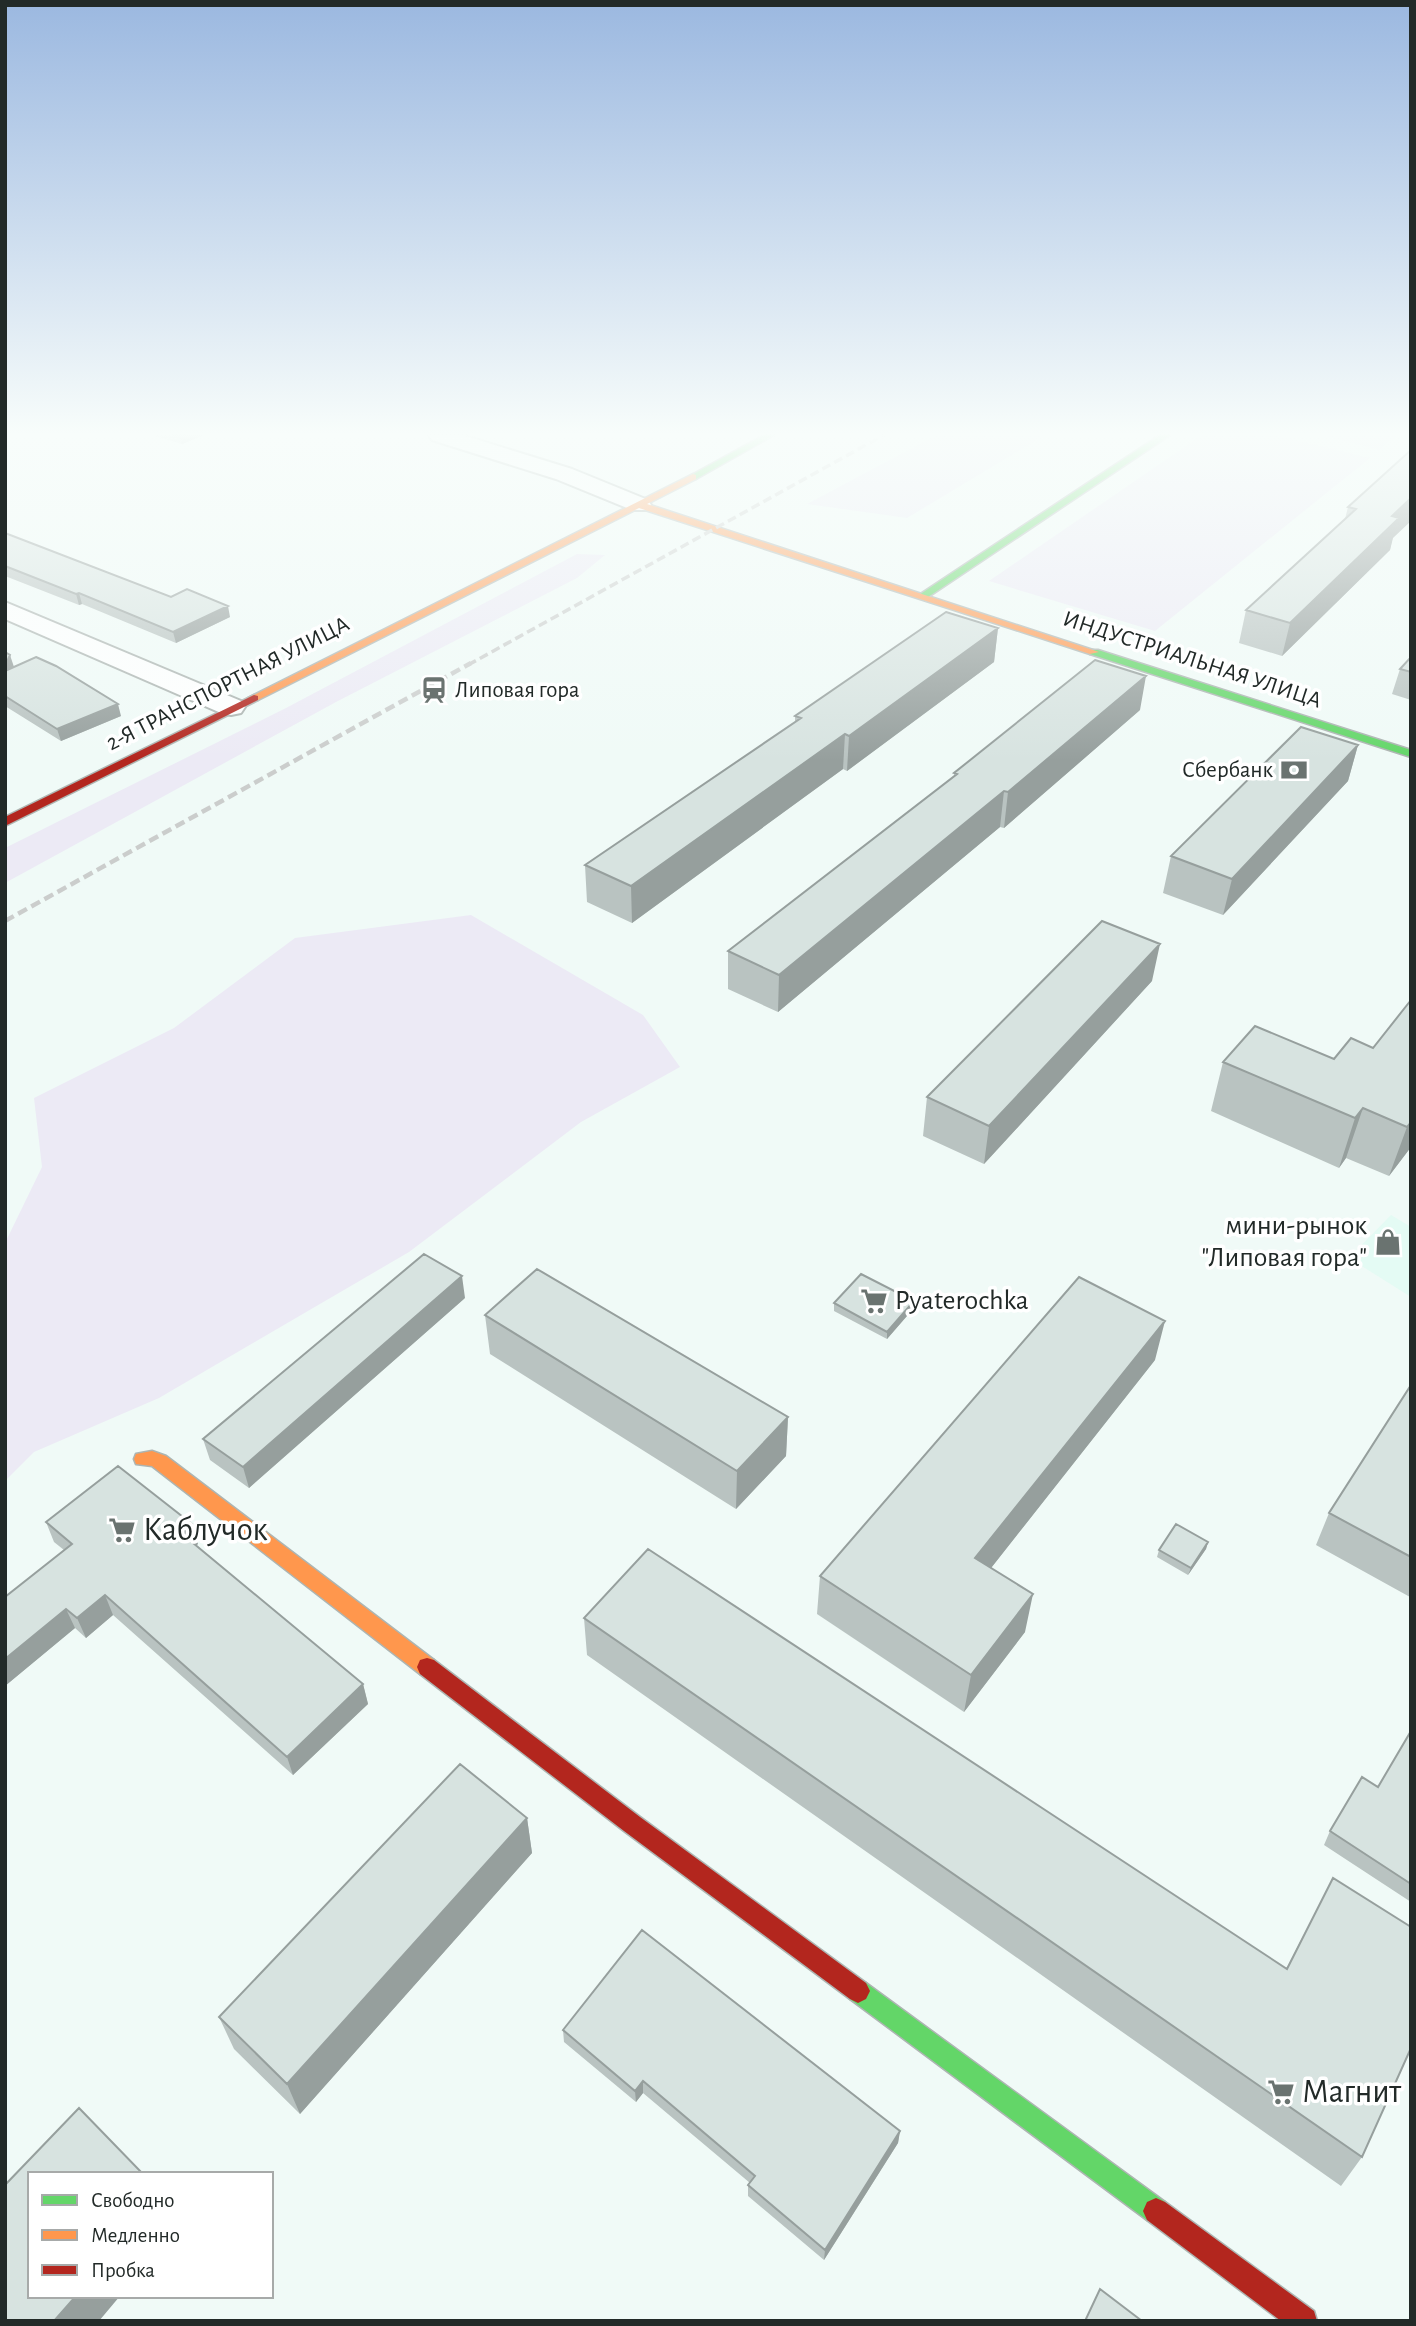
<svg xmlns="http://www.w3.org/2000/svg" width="1416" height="2326" viewBox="0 0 1416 2326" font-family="'Alegreya Sans',sans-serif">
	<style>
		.built { fill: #e4fbf4 }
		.green { fill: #eceaf5 }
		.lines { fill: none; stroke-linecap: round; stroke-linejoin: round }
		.street-casing { stroke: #adb5b2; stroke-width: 4 }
		.fast-casing { stroke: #adb5b2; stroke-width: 3 }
		.slow-casing { stroke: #adb5b2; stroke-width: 3 }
		.jam-casing { stroke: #adb5b2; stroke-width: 3 }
		.street { fill: #fdfefe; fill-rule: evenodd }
		.fast { fill: #63d668; fill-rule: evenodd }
		.slow { fill: #ff974d; fill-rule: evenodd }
		.jam { fill: #b3261e; fill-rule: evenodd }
		.rail-far1 { stroke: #cbcdcc; stroke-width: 3.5; stroke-dasharray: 9 4.5; stroke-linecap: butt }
		.rail { stroke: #cbcdcc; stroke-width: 4.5; stroke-dasharray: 10 5; stroke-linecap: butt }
		.wall { fill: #b9c3c1 }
		.shaded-wall { fill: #969f9d }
		.building { fill: #d7e3e0; stroke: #969f9d; stroke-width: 2 }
		.labels { text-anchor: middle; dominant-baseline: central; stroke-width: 7; stroke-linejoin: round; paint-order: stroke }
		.far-street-label { font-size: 23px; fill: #222a28; stroke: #fff }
		.far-poi-label { font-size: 23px; fill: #222a28; stroke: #fff; text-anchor: start }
		.poi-label { font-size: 28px; fill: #222a28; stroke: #fff; text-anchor: end }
		.near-poi-label { font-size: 33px; fill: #222a28; stroke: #fff; text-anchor: start }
	</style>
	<rect width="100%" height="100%" fill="#f0faf7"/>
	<path class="built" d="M1391 1215 1411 1227V1297L1349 1258Z"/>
	<path class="green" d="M937 435H1045L907 518 807 504Z
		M1202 435H1275L1370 458 1155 631 989 581Z
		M1322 435H1397L1379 450Z
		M577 554 605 555 577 578 336 702 5 883V848L286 708Z
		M471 915 643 1015 680 1067 581 1122 409 1252 159 1398 34 1452 5 1481V1243L42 1167 34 1098 174 1028 295 938Z"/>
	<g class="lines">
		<defs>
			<path id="street" d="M429 435H462L572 469 648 500 651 505 648 510H632L556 479 432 440Z
				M5 602 241 701 245 707 241 713 231 715 221 713 5 619Z"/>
			<path id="fast" d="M764 435H774L696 479 688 477Z
				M1160 435H1170L925 599 916 597Z
				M1090 650H1098L1411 750V757L1090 654Z
				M858 1979 866 1983 1165 2202 1169 2211 1165 2220 1156 2224 1147 2220 850 1999 846 1991 850 1983Z"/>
			<path id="slow" d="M693 474 696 475V479L647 504 1099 652 1090 654 639 508 258 700 248 698Z
				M152 1451 166 1456 434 1660 437 1667 434 1674 427 1676 420 1674 152 1466 136 1464 134 1459 136 1454Z"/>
			<path id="jam" d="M254 695 258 696V700L5 826V817Z
				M427 1658 434 1660 640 1817 866 1983 870 1991 866 1999 858 2003 850 1999 624 1831 420 1674 417 1667 420 1660Z
				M1156 2198 1165 2202 1314 2311 1317 2321H1281L1147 2220 1143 2211 1147 2202Z"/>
		</defs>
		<use href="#street" class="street-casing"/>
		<use href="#fast" class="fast-casing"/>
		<use href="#slow" class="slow-casing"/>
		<use href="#jam" class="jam-casing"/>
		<use href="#street" class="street"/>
		<use href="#fast" class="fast"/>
		<use href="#slow" class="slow"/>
		<use href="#jam" class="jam"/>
		<path class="rail-far1" d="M468 665 884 435"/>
		<path class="rail" d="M5 921 471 663"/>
	</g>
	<path class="wall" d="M151 435H204L182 444Z
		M1411 450 1390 550 1282 656 1239 643 1246 610 1345 519 1348 507Z
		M5 533 171 597 230 617 176 643 82 604 79 605 5 576Z
		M998 628 994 662 847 771 843 769 632 923 587 902 585 865 795 722V716Z
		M5 652 14 667 13 668 121 716 61 741 5 706Z
		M1411 657V700L1392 694 1400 669Z
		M1140 710 1004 828 1000 827 778 1012 728 989V951L954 776V773Z
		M1358 745 1348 781 1223 915 1163 893 1171 856Z
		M1152 981 984 1164 923 1136 927 1097Z
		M1411 1000V1147L1389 1176 1346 1158 1339 1168 1211 1111 1223 1062 1334 1059 1373 1048Z
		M465 1298 249 1488 210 1460 203 1439Z
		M914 1301 913 1309 887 1339 834 1311V1303Z
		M485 1315 788 1417 786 1456 736 1509 490 1354Z
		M1155 1360 991 1568 1025 1632 964 1712 817 1614 820 1576Z
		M1411 1385V1595L1410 1597 1316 1545 1329 1513Z
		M46 1522 198 1544 196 1545 363 1684 368 1704 293 1775 113 1615 86 1638 75 1628 5 1686 64 1550 54 1542Z
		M1208 1542 1206 1549 1188 1575 1157 1557 1159 1550Z
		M584 1618 1286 1969 1333 1878 1362 2157 1341 2186 587 1655Z
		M1411 1731V1902L1324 1845 1330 1831 1378 1787Z
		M527 1818 532 1853 300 2114 234 2049 219 2017Z
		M563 2030 900 2131 898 2143 824 2260 748 2196V2185L750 2183 643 2093 636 2102 564 2042Z"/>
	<path class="shaded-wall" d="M187 435H204L182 444 181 438Z
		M1411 498V521L1393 538 1390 550 1282 656 1290 623 1392 516Z
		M79 593 82 604 79 605 76 594Z
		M228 606 230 617 176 643 173 632Z
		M998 628 994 662 847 771 849 736Z
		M10 655 14 667 6 685 5 666Z
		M1146 676 1140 710 1004 828 1008 792Z
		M118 704 121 716 61 741 57 729Z
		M845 734 843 769 632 923 631 886Z
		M1358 745 1348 781 1223 915 1232 879Z
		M1004 791 1000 827 778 1012 779 975Z
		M1160 944 1152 981 984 1164 989 1126Z
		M1363 1108 1346 1158 1339 1168 1355 1118Z
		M1411 1122V1147L1389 1176 1407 1127Z
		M462 1276 465 1298 249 1488 243 1467Z
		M914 1301 913 1309 887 1339V1332Z
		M1165 1321 1155 1360 969 1596 975 1558Z
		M788 1417 786 1456 736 1509 737 1471Z
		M192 1524 198 1544 188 1553 181 1533Z
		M1208 1542 1206 1549 1188 1575 1191 1568Z
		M1033 1594 1025 1632 964 1712 971 1675Z
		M105 1595 113 1615 86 1638 77 1618Z
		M66 1609 75 1628 5 1686V1659Z
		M363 1684 368 1704 293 1775 287 1757Z
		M527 1818 532 1853 300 2114 287 2084Z
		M643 2081V2093L636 2102 635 2091Z
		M900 2131 898 2143 824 2260 825 2250Z
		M76 2296H120L99 2321H54Z"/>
	<path class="building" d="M172 435H187L181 438Z
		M1411 450V498L1392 516 1399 518 1290 623 1246 610 1356 509 1348 507Z
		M5 533 171 597 187 589 228 606 173 632 79 593 76 594 5 566Z
		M946 612 998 628 849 736 845 734 631 886 585 865 801 718 795 716Z
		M5 652 10 655 5 666Z
		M36 657 56 666 118 704 57 729 5 696V671Z
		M1411 657V672L1400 669Z
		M1095 660 1146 676 1008 792 1004 791 779 975 728 951 957 774 954 773Z
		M1301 727 1358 745 1232 879 1171 856Z
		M1102 921 1160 944 989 1126 927 1097Z
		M1411 1000V1122L1407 1127 1363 1108 1355 1118 1223 1062 1255 1026 1334 1059 1351 1038 1373 1048Z
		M424 1254 462 1276 243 1467 203 1439Z
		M537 1269 788 1417 737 1471 485 1315Z
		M861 1274 914 1301 887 1332 834 1303Z
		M1079 1277 1165 1321 975 1558 1033 1594 971 1675 820 1576Z
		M1411 1385V1557L1329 1513Z
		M118 1466 192 1524 181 1533 363 1684 287 1757 105 1595 77 1618 66 1609 5 1659V1597L72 1544 46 1522Z
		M1176 1524 1208 1542 1191 1568 1159 1550Z
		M648 1549 1287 1969 1333 1878 1411 1927V2048L1362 2157 584 1618Z
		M1411 1731V1884L1330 1831 1362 1777 1378 1787Z
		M460 1764 527 1818 287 2084 219 2017Z
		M642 1930 900 2131 825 2250 748 2185 755 2176 643 2081 635 2091 563 2030Z
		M79 2108 143 2174H30V2296H76L54 2321H5V2185Z
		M1100 2289 1142 2321H1085Z"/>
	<linearGradient id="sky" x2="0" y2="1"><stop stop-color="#9bb8e0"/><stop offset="0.57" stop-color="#f8fdfb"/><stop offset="1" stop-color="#f8fdfb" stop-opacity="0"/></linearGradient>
	<rect width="1416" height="761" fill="url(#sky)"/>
	<defs>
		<symbol id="station-bare" viewBox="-9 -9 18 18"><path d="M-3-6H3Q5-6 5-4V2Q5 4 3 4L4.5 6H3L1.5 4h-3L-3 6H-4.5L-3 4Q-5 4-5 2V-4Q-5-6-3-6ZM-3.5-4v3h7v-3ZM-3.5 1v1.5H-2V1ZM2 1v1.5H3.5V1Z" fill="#6a7370" stroke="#fff" stroke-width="2.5" paint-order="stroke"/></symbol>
		<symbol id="bank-bare" viewBox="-9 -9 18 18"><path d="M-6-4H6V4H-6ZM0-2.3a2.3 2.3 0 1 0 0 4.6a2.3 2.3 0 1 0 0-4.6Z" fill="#6a7370" stroke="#fff" stroke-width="2.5" paint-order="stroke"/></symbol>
		<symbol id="shop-bare" viewBox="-9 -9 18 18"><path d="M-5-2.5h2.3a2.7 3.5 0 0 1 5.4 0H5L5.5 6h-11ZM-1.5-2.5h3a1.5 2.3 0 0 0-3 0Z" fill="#6a7370" stroke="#fff" stroke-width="2.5" paint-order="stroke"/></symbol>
		<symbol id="supermarket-bare" viewBox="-9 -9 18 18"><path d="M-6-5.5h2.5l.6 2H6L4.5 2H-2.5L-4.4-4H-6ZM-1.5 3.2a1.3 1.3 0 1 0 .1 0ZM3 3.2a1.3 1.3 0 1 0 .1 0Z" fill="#6a7370" stroke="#fff" stroke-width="2.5" paint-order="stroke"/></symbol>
	</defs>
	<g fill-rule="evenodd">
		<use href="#station-bare" x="415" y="671" width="38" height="38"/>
		<use href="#bank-bare" x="1275" y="751" width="38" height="38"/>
		<use href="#shop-bare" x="1369" y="1223" width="38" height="38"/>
		<use href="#supermarket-bare" x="855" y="1282" width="38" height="38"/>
		<use href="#supermarket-bare" x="103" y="1511" width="38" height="38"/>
		<use href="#supermarket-bare" x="1262" y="2073" width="38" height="38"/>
	</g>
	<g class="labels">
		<g class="far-street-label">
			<text transform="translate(1192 660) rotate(18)">ИНДУСТРИАЛЬНАЯ УЛИЦА</text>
			<text transform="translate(228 684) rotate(-27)">2-Я ТРАНСПОРТНАЯ УЛИЦА</text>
		</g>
		<g class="far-poi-label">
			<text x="455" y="690">Липовая гора</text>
			<text x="1273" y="770" text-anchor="end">Сбербанк</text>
		</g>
		<g class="poi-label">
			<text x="1367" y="1226">мини-рынок<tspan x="1367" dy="32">"Липовая гора"</tspan></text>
			<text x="895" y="1301" text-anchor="start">Pyaterochka</text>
		</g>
		<g class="near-poi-label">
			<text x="143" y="1530">Каблучок</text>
			<text x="1302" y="2092">Магнит</text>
		</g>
	</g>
	<rect width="1416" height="2326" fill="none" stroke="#222a28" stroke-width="14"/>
	<rect x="28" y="2172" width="245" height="126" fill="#ffffff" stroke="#a7aaa9" stroke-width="2"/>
	<rect x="42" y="2195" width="35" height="10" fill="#63d668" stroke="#a7aaa9" stroke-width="2"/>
	<text x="91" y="2207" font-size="21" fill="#222a28">Свободно</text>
	<rect x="42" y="2230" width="35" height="10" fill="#ff974d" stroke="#a7aaa9" stroke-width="2"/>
	<text x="91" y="2242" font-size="21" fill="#222a28">Медленно</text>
	<rect x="42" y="2265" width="35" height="10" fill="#b3261e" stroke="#a7aaa9" stroke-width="2"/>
	<text x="91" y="2277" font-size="21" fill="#222a28">Пробка</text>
</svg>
